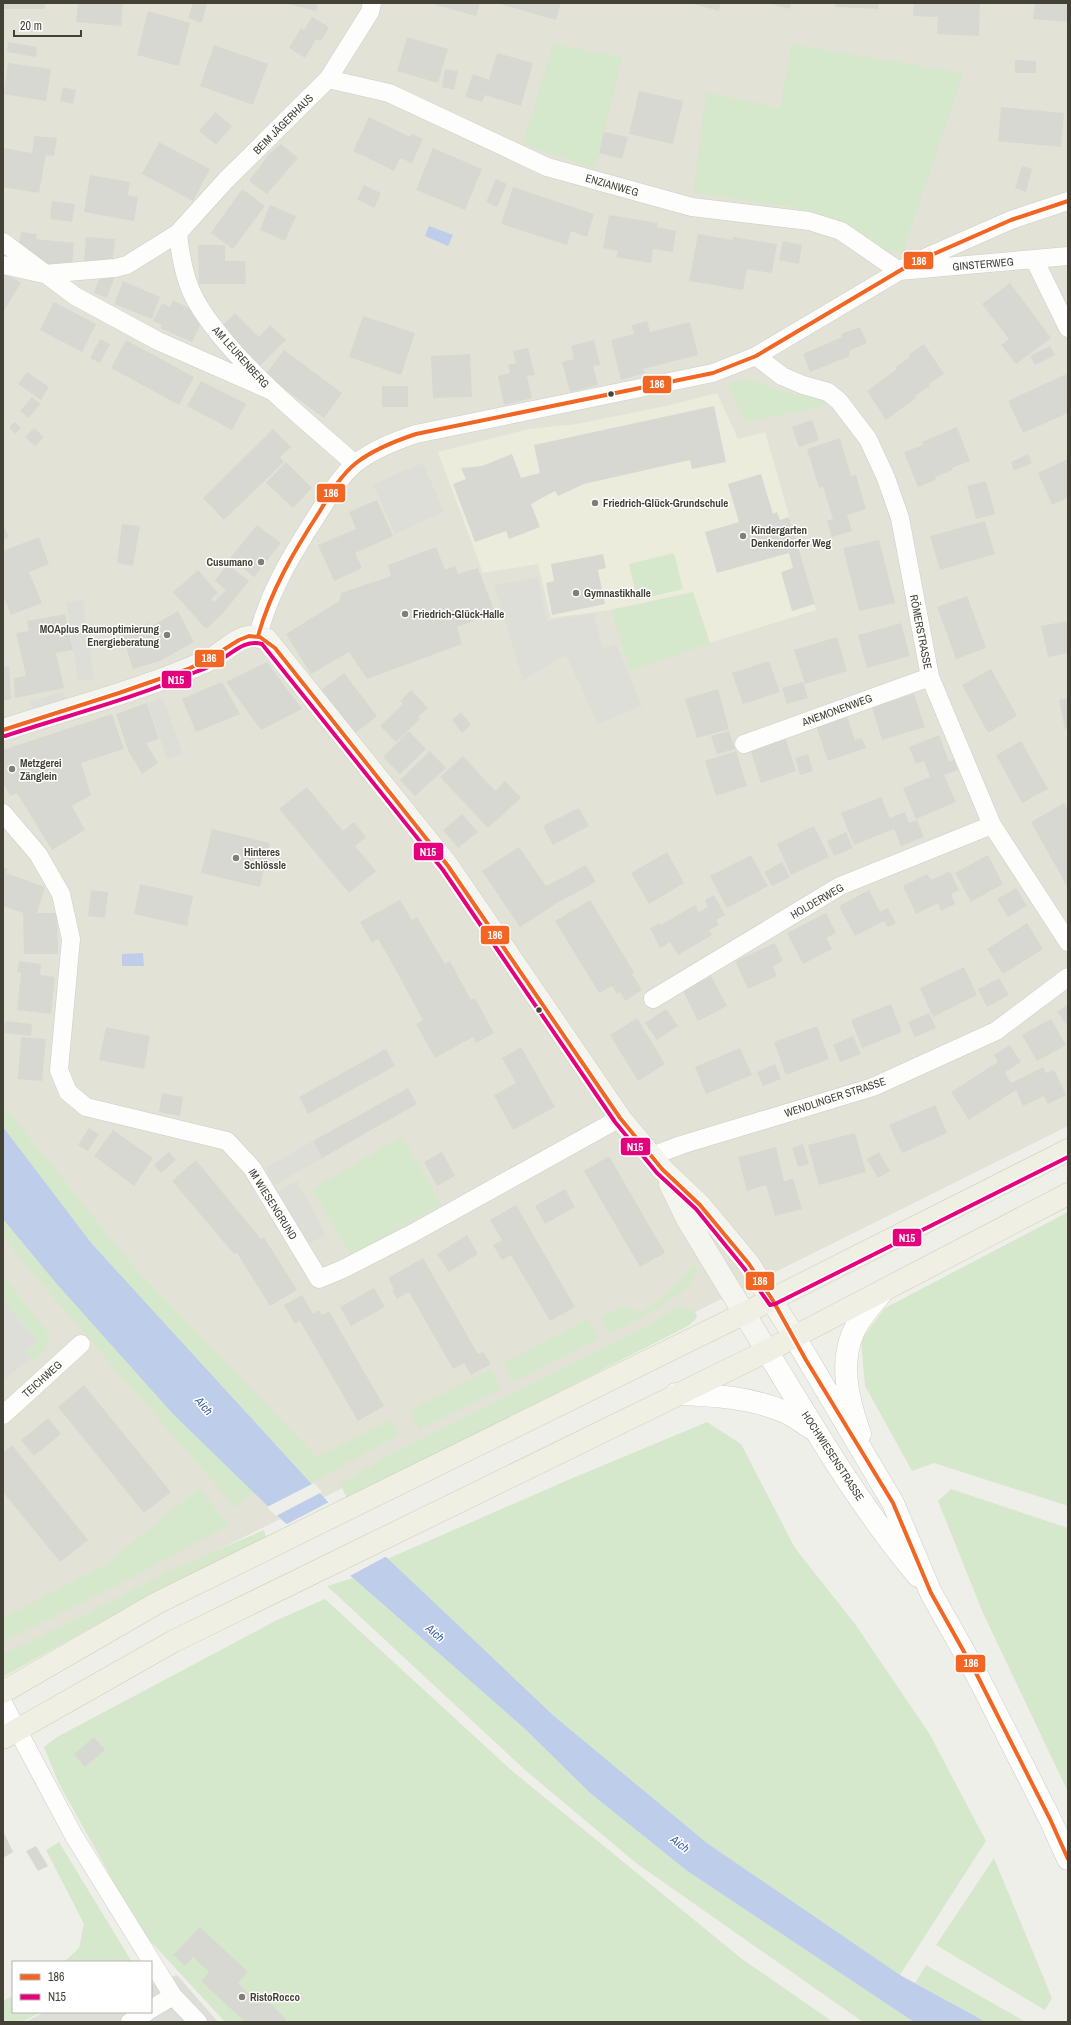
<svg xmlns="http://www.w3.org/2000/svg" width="1071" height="2025" viewBox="0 0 1071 2025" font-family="'Archivo Narrow',sans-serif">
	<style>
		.residential { fill: #e3e2d7 }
		.education { fill: #ececdc }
		.green { fill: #d6e8cb }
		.parking { fill: #deded9 }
		.water { fill: #bdcdea }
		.pier { fill: #efefe9 }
		.building { fill: #d8d8d2 }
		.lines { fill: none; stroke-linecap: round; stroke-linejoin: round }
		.minor-casing { stroke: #cdccc7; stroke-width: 19 }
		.tertiary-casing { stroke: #cdccc7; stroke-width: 23 }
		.secondary-casing { stroke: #cfcfc2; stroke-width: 23 }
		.primary-casing { stroke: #d0ceb8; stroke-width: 23 }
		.minor { stroke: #fdfdfc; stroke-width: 18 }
		.tertiary { stroke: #fdfdfc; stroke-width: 22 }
		.secondary { stroke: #f5f5ef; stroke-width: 22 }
		.primary { stroke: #efefe4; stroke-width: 22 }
		.bus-1-casing { stroke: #fff; stroke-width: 7 }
		.bus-2-casing { stroke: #fff; stroke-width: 7 }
		.bus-1 { stroke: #f26522; stroke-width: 4 }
		.bus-2 { stroke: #e5007d; stroke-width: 4 }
		.bus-dot { fill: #444236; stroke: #fff; stroke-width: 1.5 }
		.poi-dot { fill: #807f75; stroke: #fff; stroke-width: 1.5 }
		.labels { text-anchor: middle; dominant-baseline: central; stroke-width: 3; stroke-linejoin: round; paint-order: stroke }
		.street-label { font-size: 11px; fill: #444236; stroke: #fff }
		.poi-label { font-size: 11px; font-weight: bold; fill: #444236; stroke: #fff; text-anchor: start }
		.water-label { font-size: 12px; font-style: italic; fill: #385ea7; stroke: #fff }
		.line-badge { stroke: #fff; stroke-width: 1.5 }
		.badge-label { font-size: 11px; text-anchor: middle; font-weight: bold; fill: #fff }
	</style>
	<rect width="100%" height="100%" fill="#efefe9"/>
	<path class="residential" d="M3 3H1068V1126L144 1587 3 1674Z"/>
	<path class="education" d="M717 393 738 439 765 432 816 610 710 643 693 592 611 610 551 618 538 564 483 573 438 452 529 429 577 424 666 406Z"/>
	<path class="green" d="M553 44 623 57 595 169 522 144Z
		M791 44 964 73 903 252 874 248 836 220 796 208 693 193 706 92 780 108Z
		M745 379 796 395 823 398 825 404 822 407 745 422 728 386 731 383Z
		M674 553 683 589 637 600 629 564Z
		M693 592 710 643 630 671 611 610Z
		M3 1105 135 1268 317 1457 390 1420 399 1435 311 1483 92 1244 3 1127Z
		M402 1136 441 1204 352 1257 312 1189Z
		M1068 1212V1506L934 1463 912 1471 865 1386 861 1340 885 1308Z
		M3 1219 56 1283 173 1414 254 1492 235 1507 25 1265 3 1237Z
		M694 1264 698 1271C686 1298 637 1319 611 1334L608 1332 600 1316 626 1307 641 1312C666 1297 676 1287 694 1264Z
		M3 1276 47 1331C53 1346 44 1352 33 1362L25 1352 37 1342 3 1300Z
		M678 1307 693 1310 697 1315 696 1319 688 1326 348 1500 340 1484 384 1458 642 1329Z
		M588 1319 599 1338 513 1383 503 1363Z
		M491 1369 501 1389 419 1430 409 1411Z
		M707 1422 741 1444 795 1548 855 1624 929 1733 986 1841 900 1975 707 1843 554 1716 387 1559 568 1480Z
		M199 1488 229 1525 127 1580 3 1642V1618L105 1565Z
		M951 1489 1068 1528V1792L983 1613 938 1501Z
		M264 1530 266 1538 103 1621 3 1677V1654L66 1624 171 1570Z
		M353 1578 525 1729 590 1793 686 1870 914 2022H863L636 1863 525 1770 327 1586Z
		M325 1599 511 1770 742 1959 833 2022H225L141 1931 59 1784 44 1747 57 1737 277 1620Z
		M59 1842 132 1962H64L79 1948 84 1924 46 1850Z
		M994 1858 1052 1998 1045 2010 936 1945Z
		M926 1965 1026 2022H986L915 1983Z
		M13 1996V2012H42L21 2022H3V2001Z"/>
	<path class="parking" d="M423 463 444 512 395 534 373 484Z
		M538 577 547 621 593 613 603 648 616 644 642 706 598 724 566 655 523 680 494 585Z
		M83 600 94 679 78 681 66 602Z
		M63 692 66 699 32 708 30 701Z
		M163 698 183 754 167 759 148 703Z
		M313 1141 322 1158 275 1185 265 1168Z
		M297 1181 326 1235 306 1245 277 1192Z
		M3 1300 37 1342 25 1352 30 1359 3 1380Z
		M177 1975 218 2022H25L45 2012H151V1984Z"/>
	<path class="water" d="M429 226 453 235 448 246 425 236Z
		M143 953 144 966H122V954Z
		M3 1127 92 1244 328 1502 554 1716 707 1843 900 1975 986 2022H914L686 1870 590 1793 525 1729 353 1578 283 1521 173 1414 56 1283 3 1219Z"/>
	<path class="pier" d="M314 1483 322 1492 276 1516 267 1507Z
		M331 1501 387 1556 348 1577 285 1525Z"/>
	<path class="building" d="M3 3H45V9H3Z
		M78 3H123L121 26 76 22Z
		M193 3H207L202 23 188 18Z
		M284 3H318L316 11Z
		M437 3H480L476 16 436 5Z
		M497 3H561L556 20Z
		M690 3H721L719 11Z
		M768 3H791L790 9Z
		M835 3H879L878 9 835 7Z
		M914 3H980L979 36 937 34 938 17 913 16Z
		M1035 3H1068V22L1033 19Z
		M148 11 190 23 179 66 137 55Z
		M312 17 329 27 321 41 316 39 305 58 289 48 301 28 304 30Z
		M407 37 448 49 438 83 397 71Z
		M8 42 37 47 36 57 7 52Z
		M214 45 268 64 253 105 200 86Z
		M497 53 533 63 521 106 485 95 482 102 465 97 473 74 489 80Z
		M1015 60 1036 61V73H1015Z
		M8 63 51 69 46 101 4 94Z
		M445 69 458 71 454 90 442 87Z
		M63 87 76 90 73 104 60 101Z
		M639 91 683 101 673 144 629 134Z
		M1001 107 1064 113 1061 147 998 141Z
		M215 112 232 126 216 145 199 131Z
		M369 117 410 137 412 134 423 139 412 163 400 158 394 171 353 151Z
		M604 132 628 137 622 159 599 153Z
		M34 136 57 138 54 156 46 155 39 193 3 187V148L32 153Z
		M159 142 210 169 193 201 142 174Z
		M281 144 298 158 267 194 249 181 270 153Z
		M433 148 482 169 465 210 416 190Z
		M1022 166 1032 169 1026 192 1015 188Z
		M90 175 130 182 128 195 138 197 134 221 84 212Z
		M496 179 507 184 497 207 486 202Z
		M364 185 381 193 374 208 357 199Z
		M513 187 594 214 587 237 571 231 567 245 501 224Z
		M242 189 265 206 233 249 211 233Z
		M52 201 75 204 72 222 50 219Z
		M270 205 296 216 285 241 260 230Z
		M609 215 658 223 657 227 676 231 673 252 653 249 651 263 616 257 618 251 603 248Z
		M21 232 37 234 36 239 74 243 72 268 33 263 18 251Z
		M698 234 733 240V237L777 244 772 273 747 269 743 290 689 281Z
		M86 237 115 239 112 265 84 262Z
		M783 241 802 245 799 264 779 260Z
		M198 245H225V261H245L246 284H199Z
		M3 272 21 283 3 312Z
		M115 276 107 298 94 293 100 277Z
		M123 281 160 297 152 319 114 304Z
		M1010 283 1051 338 1016 364 1001 345 1009 339 982 304Z
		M173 300 193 310 200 325 192 342 160 328 162 325 153 321 162 303 170 307Z
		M54 302 96 324 82 352 40 330Z
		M235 313 259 337 270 325 286 340 260 366 221 327Z
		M363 316 415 333 401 375 349 357Z
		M647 321 650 332 690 322 698 355 643 369 645 373 621 380 611 340 634 334 632 325Z
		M860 327 867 343 849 351 850 356 810 372 803 354 842 337 841 334Z
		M100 339 110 344 100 363 90 358Z
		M126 340 194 377 179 405 111 368Z
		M594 340 600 365 593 366 598 385 570 392 562 362 574 359 571 346Z
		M924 344 944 374 929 384 930 386 915 396 916 398 886 420 867 391 897 369 895 367 910 357 909 354Z
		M1050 346 1055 355 1035 365 1030 356Z
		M528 348 535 375 527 376 532 398 504 405 498 376 510 373 508 365 516 363 513 351Z
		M284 350 342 393 324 418 265 375Z
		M470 354 472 397 433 398 431 356Z
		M27 372 49 387 41 400 18 384Z
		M1068 373V413L1023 433 1008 401Z
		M201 381 246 404 232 430 187 406Z
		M382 386H408V407H382Z
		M32 397 40 404 29 418 20 411Z
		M714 406 726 462 692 469 690 460 584 484 558 496 555 491 531 504 540 527 509 539 506 531 475 542 453 484 466 479 461 468 482 466 512 454 521 478 540 473 534 445Z
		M812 420 819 440 799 447 792 427Z
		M15 422 21 428 15 434 9 427Z
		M957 427 970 461 952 468 953 470 935 477 936 480 918 487 904 452 923 445 922 442Z
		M34 428 44 437 35 446 25 437Z
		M273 429 291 447 280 457 284 462 224 520 203 498Z
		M840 438 851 476 856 475 866 509 847 515 852 531 832 537 827 521 833 519 823 487 819 488 807 449Z
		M1028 454 1032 463 1014 471 1011 462Z
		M1068 459V498L1052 505 1038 473Z
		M286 462 312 488 293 508 266 483Z
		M761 474 773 514 777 512 780 520 789 517 815 604 792 611 781 572 793 568 789 553 717 573 705 532 739 522 728 484Z
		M986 481 995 514 976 519 967 486Z
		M377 500 393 536 355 553 362 568 334 581 318 545 356 529 349 512Z
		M985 521 995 554 940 570 930 536Z
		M122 524 140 526 133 566 117 563Z
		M3 525 9 537 3 540Z
		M257 525 281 543 254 577 230 558Z
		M39 537 49 564 29 572 42 603 11 615 3 595V551Z
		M879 540 895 603 859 611 843 548Z
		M436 547 445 570 455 566 458 574 478 568 495 613 457 627 462 644 367 679 349 652 311 674 286 634 339 601 341 593 391 576 388 565Z
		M603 554 606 568 598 570 605 604 552 615 546 583 554 581 551 564Z
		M227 564 249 581 223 613 206 629 173 592 198 570 218 593 211 599 214 602 226 590 215 581Z
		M967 596 986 648 956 659 937 607Z
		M178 611 194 642 160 661 133 669 121 631 149 623 154 642 160 639 152 626Z
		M65 614 73 650 56 653 64 688 15 698 14 678 26 676 16 633 29 631 27 621Z
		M1068 621V653L1048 657 1041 626Z
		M901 623 910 656 867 668 858 635Z
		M837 637 847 671 805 684 794 650Z
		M769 661 780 692 743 704 732 673Z
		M267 662 302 709 261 730 226 682Z
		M9 666 11 699 3 701V667Z
		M991 669 1017 716 988 733 962 685Z
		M344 673 377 716 353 735 320 691Z
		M222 682 240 714 196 732 182 699Z
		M803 682 808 698 787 704 782 688Z
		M718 689 729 729 697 738 685 699Z
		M411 690 428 708 418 717 420 719 396 742 380 726 403 704 400 701Z
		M914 694 925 727 882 740 872 707Z
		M1068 698V729H1065L1059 700Z
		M147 703 159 739 146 743 158 763 142 774 128 750 116 714Z
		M461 712 471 725 462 733 452 720Z
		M112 714 124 749 81 763 91 795 72 806 85 830 52 850 17 793 10 796 3 783V750Z
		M847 716 855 740 862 738 866 748 828 761 816 726Z
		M409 731 426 749 400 774 383 757Z
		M729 731 735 749 717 754 711 736Z
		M939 735 949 762 954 760 958 770 944 775 956 802 916 819 903 788 930 777 924 761 916 764 909 747Z
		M785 737 796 771 761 783 750 749Z
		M1021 741 1048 789 1022 803 996 755Z
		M430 751 446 768 415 796 400 780Z
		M736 751 747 786 716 796 705 761Z
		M808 754 813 771 800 775 795 758Z
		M463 756 495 791 505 781 521 798 488 828 440 777Z
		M307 787 343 831 354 822 366 837 355 846 376 871 349 893 279 809Z
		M881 797 890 818 905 812 909 823 917 820 924 837 901 846 894 829 854 845 841 813Z
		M1064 803 1068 810V888L1031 822Z
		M579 808 589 826 553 845 543 826Z
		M462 814 478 832 458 848 443 830Z
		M814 826 829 857 791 875 777 844Z
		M212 829 270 843 260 887 201 873Z
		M846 832 853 848 834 856 827 841Z
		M519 847 546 886 586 865 596 882 557 903 520 927 482 871Z
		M667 852 684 883 649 904 631 873Z
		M751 855 768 886 727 908 710 876Z
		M988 855 1003 884 971 902 955 873Z
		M782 862 790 877 772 886 764 872Z
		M3 868 8 869 6 873 45 887 37 913H57L58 954H24L23 913 3 906Z
		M950 871 959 890 951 894 955 904 941 911 938 903 916 914 903 886 927 874 931 880Z
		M140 884 193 896 187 926 134 914Z
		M1016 888 1027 906 1008 917 997 899Z
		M91 890 108 892 105 918 88 916Z
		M869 890 880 912 888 908 896 923 888 927 884 921 855 936 839 906Z
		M714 895 725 915 716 920 719 925 709 930 712 935 678 955 670 942 660 948 650 928 660 923 661 925 695 905 699 912 708 907 705 900Z
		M400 900 412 920 417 917 445 964 450 961 471 1000 475 998 494 1033 476 1043 473 1037 435 1058 416 1024 423 1020 389 958 378 939 372 943 360 922Z
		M590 900 634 972 632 974 642 990 625 1001 620 992 617 994 612 986 599 993 555 921Z
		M826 913 836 933 826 938 832 949 803 964 787 933Z
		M1027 923 1043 949 1003 974 987 949Z
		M775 943 783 961 773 966 777 976 748 989 735 961Z
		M19 961 41 964 40 975 55 977 51 1014 17 1010 21 973 17 972Z
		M964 967 977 995 933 1017 920 988Z
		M711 976 727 1006 698 1021 683 991Z
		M999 978 1009 995 987 1007 978 989Z
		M891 1004 902 1032 862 1048 851 1020Z
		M1068 1004V1027L1057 1012Z
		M666 1009 678 1026 657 1040 645 1023Z
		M929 1013 936 1028 915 1037 908 1022Z
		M637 1018 665 1064 638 1081 610 1035Z
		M1051 1019 1066 1045 1037 1061 1022 1035Z
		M5 1021 32 1024 31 1036 4 1033Z
		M817 1026 829 1059 786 1075 774 1042Z
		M106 1027 150 1036 144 1069 99 1060Z
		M853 1036 861 1054 840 1062 833 1045Z
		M21 1037 46 1039 42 1081 18 1079Z
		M1010 1045 1021 1062 1005 1072 1011 1083 1043 1067 1046 1073 1054 1070 1066 1095 1048 1104 1044 1096 1023 1106 1016 1090 969 1120 951 1092 998 1062 994 1055Z
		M521 1047 555 1107 513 1130 494 1095 516 1083 502 1058Z
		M740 1048 752 1075 706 1094 695 1067Z
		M386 1049 395 1066 308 1114 299 1097Z
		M775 1064 781 1079 763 1086 757 1072Z
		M408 1088 417 1104 322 1158 313 1141Z
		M162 1093 183 1097 180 1116 159 1112Z
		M935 1105 947 1133 902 1153 889 1125Z
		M89 1128 99 1134 88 1151 78 1145Z
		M113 1130 153 1158 134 1186 94 1156Z
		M855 1133 866 1172 819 1185 808 1145Z
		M803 1144 809 1164 798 1167 792 1148Z
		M776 1147 784 1181 793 1178 802 1209 775 1216 766 1185 747 1191 738 1157Z
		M169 1152 176 1160 161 1173 154 1165Z
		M442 1152 455 1176 437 1186 424 1162Z
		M879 1152 890 1171 878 1178 867 1159Z
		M609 1156 665 1253 640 1267 584 1171Z
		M196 1160 261 1239 264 1237 297 1290 270 1306 237 1253 234 1254 172 1181Z
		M565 1189 575 1207 545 1224 535 1206Z
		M516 1205 575 1307 550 1321 511 1255 502 1260 493 1245 502 1240 490 1220Z
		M467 1235 478 1254 449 1272 437 1254Z
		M423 1258 478 1354 483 1352 491 1364 471 1375 464 1363 453 1369 409 1292 397 1299 392 1291 394 1289 388 1278Z
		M374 1288 385 1307 351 1326 340 1307Z
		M302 1295 313 1314 319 1310 322 1315 329 1311 384 1406 358 1421 300 1321 295 1324 284 1305Z
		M84 1385 171 1492 144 1513 58 1407Z
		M48 1418 61 1434 34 1456 21 1440Z
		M12 1445 88 1540 60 1562 3 1492V1453Z
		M94 1737 105 1750 85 1767 74 1754Z
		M3 1831 13 1852 3 1858Z
		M36 1846 48 1866 38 1871 26 1851Z
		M200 1927 248 1972 238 1983 259 2003 264 1998 286 2019 283 2022H245L201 1981 209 1972 193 1957 185 1966 173 1955Z"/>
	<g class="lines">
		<defs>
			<path id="minor" d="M328 79 389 93 547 167 692 207 809 221 841 231 899 271 1068 256
				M178 233C180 253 183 272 191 291 199 309 211 324 223 339 262 386 310 424 355 464
				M3 242 75 296 158 341 272 391
				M1034 259 1068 328
				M3 265 44 274 115 268 127 265 178 233 226 180 328 79 370 12 372 3
				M756 356 782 376 803 385 828 392 839 401 868 439 886 478 900 518 930 677 992 825 1068 942
				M258 636C269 590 296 548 321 509 331 493 341 475 356 463 374 449 395 441 416 434L713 373 756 356 911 264 1011 220 1068 201
				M744 744 930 677
				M3 813 38 854 61 894 71 939 59 1070 68 1092 86 1107 227 1141 252 1168 319 1279 343 1269 413 1233 620 1118
				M653 999 840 886 992 825
				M652 1156 681 1145 873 1087 996 1031 1068 977
				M3 1415 81 1344
				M3 1703 74 1836 173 1996 198 2022
				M151 2009 173 1996
				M130 2022 147 2012"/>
			<path id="tertiary" d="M794 1336 893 1503 931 1593 977 1675 1050 1819 1068 1859
				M767 1351C814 1428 860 1507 918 1576
				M676 1394C713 1395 750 1397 785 1412 794 1416 803 1423 811 1428
				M860 1434C849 1403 839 1365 853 1333 859 1318 873 1304 883 1291"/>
			<path id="secondary" d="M3 730C71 708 142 690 207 661 227 652 242 628 266 639L448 866 620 1118 662 1169 700 1205 749 1264 794 1336
				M670 1184 687 1219 767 1351"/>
			<path id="primary" d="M3 1692 157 1603 745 1313 1068 1150
				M3 1738 174 1641 767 1351 1068 1194"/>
		</defs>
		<use href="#minor" class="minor-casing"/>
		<use href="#tertiary" class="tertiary-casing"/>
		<use href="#secondary" class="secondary-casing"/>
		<use href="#primary" class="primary-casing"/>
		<use href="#minor" class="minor"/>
		<use href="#tertiary" class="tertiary"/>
		<use href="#secondary" class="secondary"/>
		<use href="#primary" class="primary"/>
		<defs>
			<path id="bus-1" d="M258 636C271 590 294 551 320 511 330 494 340 476 356 463 374 449 395 441 416 434L713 373 756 356 911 264 1011 220 1068 201
				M3 730 119 693 188 669 207 660 239 640 249 636 260 637 275 648 448 866 620 1118 662 1169 700 1205 749 1264 772 1299 806 1360 893 1503 931 1593 977 1675 1050 1819 1068 1859"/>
			<path id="bus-2" d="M5 736C69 715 135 698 198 671 204 669 211 666 217 662 232 654 244 639 262 644L443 870 615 1122 657 1173 696 1209 744 1268 770 1305 775 1304 1068 1157"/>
		</defs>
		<use href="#bus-1" class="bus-1-casing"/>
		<use href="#bus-2" class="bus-2-casing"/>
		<use href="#bus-1" class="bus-1"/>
		<use href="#bus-2" class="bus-2"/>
	</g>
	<g class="bus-dot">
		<circle cx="611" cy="394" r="3.5"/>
		<circle cx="539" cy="1010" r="3.5"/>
	</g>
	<g class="poi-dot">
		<circle cx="595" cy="503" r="4"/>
		<circle cx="743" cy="536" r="4"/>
		<circle cx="261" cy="562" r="4"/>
		<circle cx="576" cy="593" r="4"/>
		<circle cx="405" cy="614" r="4"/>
		<circle cx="167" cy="635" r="4"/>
		<circle cx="12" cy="769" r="4"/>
		<circle cx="236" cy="858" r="4"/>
		<circle cx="242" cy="1997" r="4"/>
	</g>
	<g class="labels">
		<g class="street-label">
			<text transform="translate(283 124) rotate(-45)">BEIM JÄGERHAUS</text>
			<text transform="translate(612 185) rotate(16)">ENZIANWEG</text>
			<text transform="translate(983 264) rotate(-5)">GINSTERWEG</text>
			<text transform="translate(241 357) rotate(48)">AM LEURENBERG</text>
			<text transform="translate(921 632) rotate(79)">RÖMERSTRASSE</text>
			<text transform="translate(837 710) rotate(-20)">ANEMONENWEG</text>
			<text transform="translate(817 901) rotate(-30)">HOLDERWEG</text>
			<text transform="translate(835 1097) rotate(-18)">WENDLINGER STRASSE</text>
			<text transform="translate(273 1204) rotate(58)">IM WIESENGRUND</text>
			<text transform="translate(42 1379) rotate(-42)">TEICHWEG</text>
			<text transform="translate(833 1456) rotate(57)">HOCHWIESENSTRASSE</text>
		</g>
		<g class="poi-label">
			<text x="603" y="503">Friedrich-Glück-Grundschule</text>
			<text x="751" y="530">Kindergarten<tspan x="751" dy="13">Denkendorfer Weg</tspan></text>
			<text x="253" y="562" text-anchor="end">Cusumano</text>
			<text x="584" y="593">Gymnastikhalle</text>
			<text x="413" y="614">Friedrich-Glück-Halle</text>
			<text x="159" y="629" text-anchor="end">MOAplus Raumoptimierung<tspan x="159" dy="13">Energieberatung</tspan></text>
			<text x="20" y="763">Metzgerei<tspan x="20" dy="13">Zänglein</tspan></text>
			<text x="244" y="852">Hinteres<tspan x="244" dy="13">Schlössle</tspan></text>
			<text x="250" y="1997">RistoRocco</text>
		</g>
		<g class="water-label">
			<text transform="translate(204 1406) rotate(50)">Aich</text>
			<text transform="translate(435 1633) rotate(41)">Aich</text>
			<text transform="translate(680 1844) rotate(39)">Aich</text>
		</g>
	</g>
	<g class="line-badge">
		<rect x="903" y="251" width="31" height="19" rx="4" fill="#f26522"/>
		<rect x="642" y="375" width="30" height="19" rx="4" fill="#f26522"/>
		<rect x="316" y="483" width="30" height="20" rx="4" fill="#f26522"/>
		<rect x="194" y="649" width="31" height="19" rx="4" fill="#f26522"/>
		<rect x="161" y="670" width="31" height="19" rx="4" fill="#e5007d"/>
		<rect x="413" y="842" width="31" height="19" rx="4" fill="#e5007d"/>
		<rect x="480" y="925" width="30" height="20" rx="4" fill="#f26522"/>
		<rect x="620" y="1137" width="31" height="19" rx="4" fill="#e5007d"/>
		<rect x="892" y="1228" width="30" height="19" rx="4" fill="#e5007d"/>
		<rect x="745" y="1271" width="30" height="20" rx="4" fill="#f26522"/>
		<rect x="955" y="1654" width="31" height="19" rx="4" fill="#f26522"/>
	</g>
	<g class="badge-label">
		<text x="919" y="265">186</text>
		<text x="657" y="388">186</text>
		<text x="331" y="497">186</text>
		<text x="209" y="662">186</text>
		<text x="176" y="684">N15</text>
		<text x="428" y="856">N15</text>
		<text x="495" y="939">186</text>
		<text x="635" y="1151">N15</text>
		<text x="907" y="1242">N15</text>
		<text x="760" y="1285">186</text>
		<text x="971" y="1667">186</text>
	</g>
	<rect width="1071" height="2025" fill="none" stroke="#444236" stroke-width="8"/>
	<rect x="12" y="1961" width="140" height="52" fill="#ffffff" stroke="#b4b3af"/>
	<rect x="20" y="1974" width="20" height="6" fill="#f26522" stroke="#b4b3af"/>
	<text x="48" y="1981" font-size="12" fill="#444236">186</text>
	<rect x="20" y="1994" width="20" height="6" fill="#e5007d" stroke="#b4b3af"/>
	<text x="48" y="2001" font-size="12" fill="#444236">N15</text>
	<path d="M14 30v6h67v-6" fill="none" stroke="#444236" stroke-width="2"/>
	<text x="20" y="30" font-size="12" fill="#444236" stroke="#ffffff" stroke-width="3" paint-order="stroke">20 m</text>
</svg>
